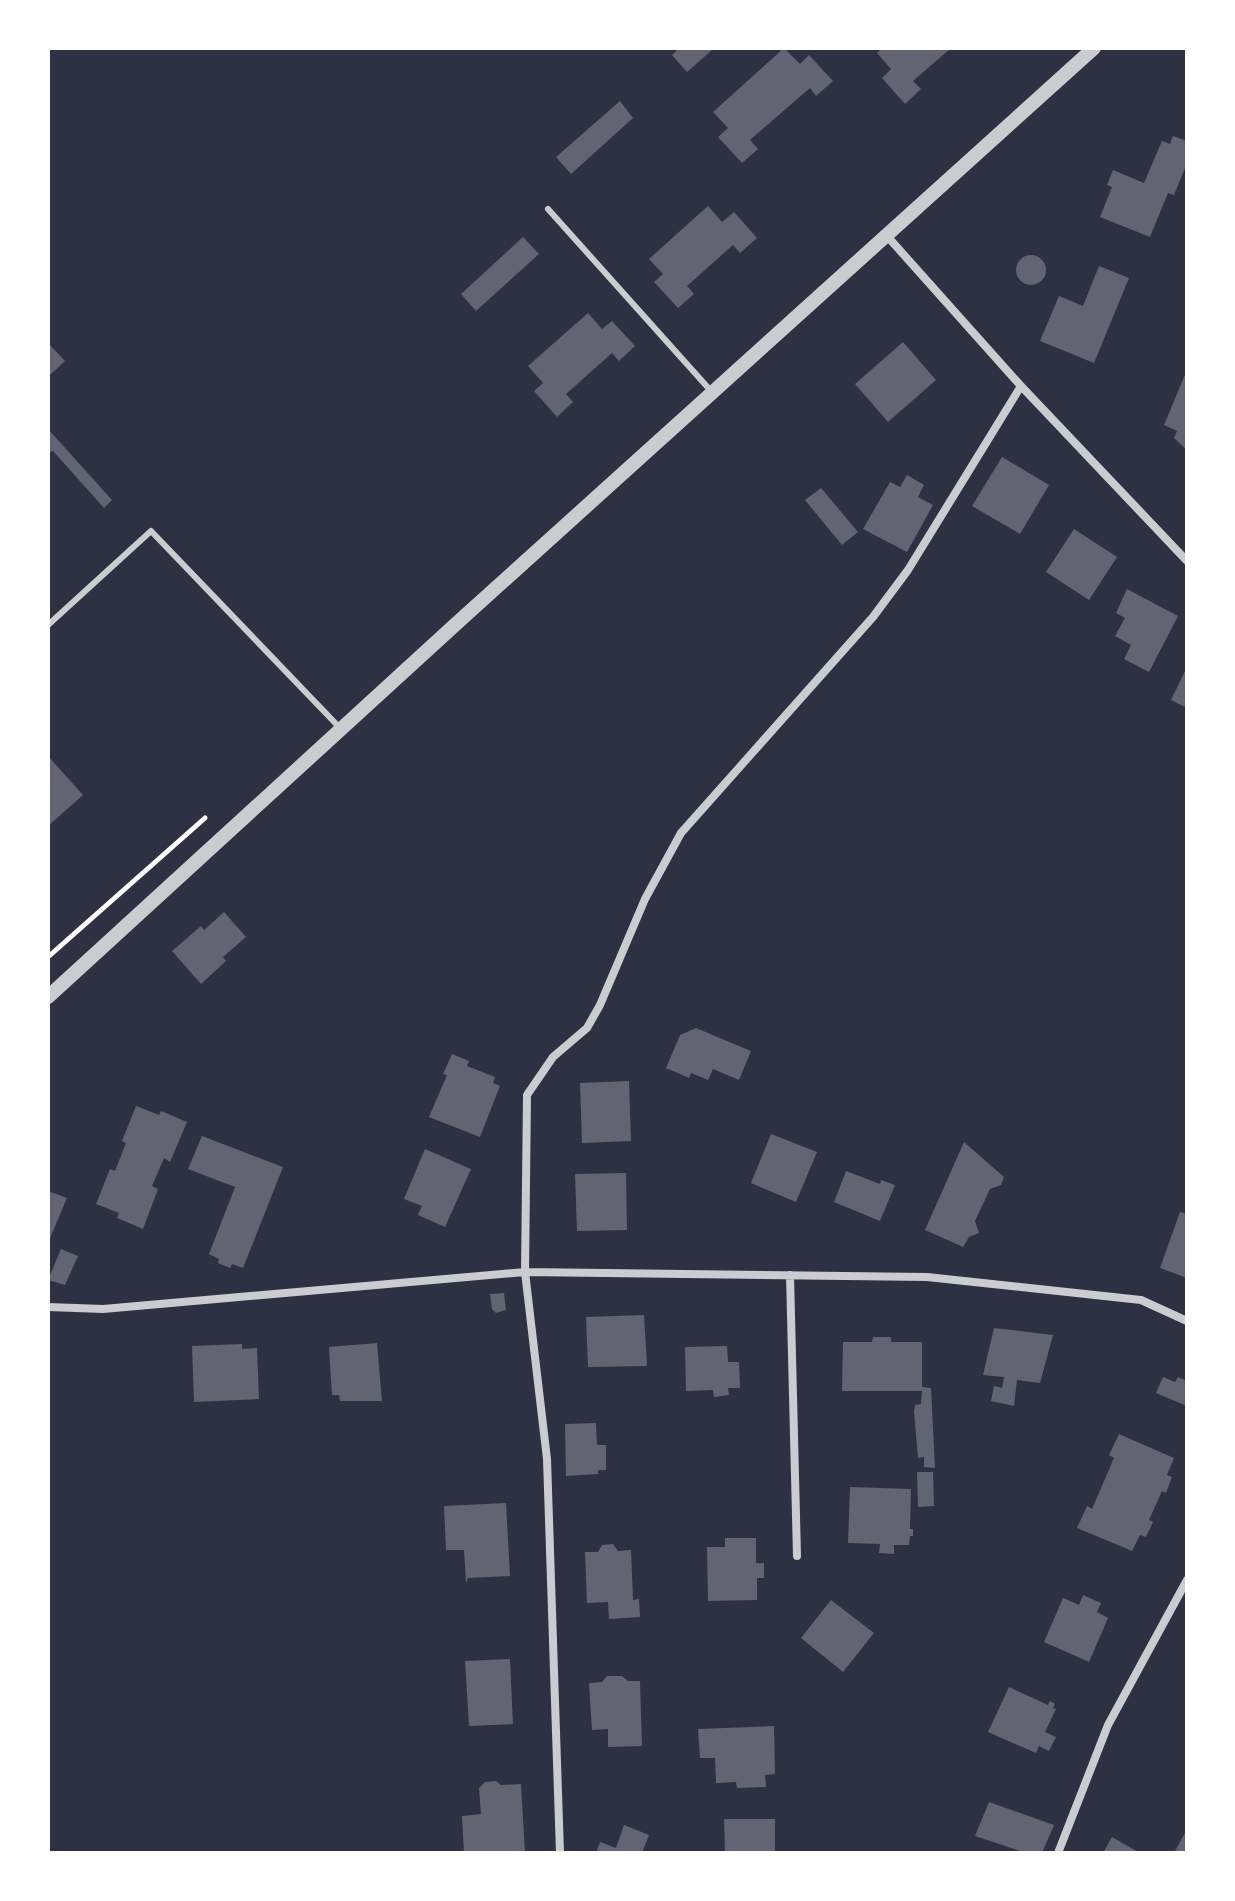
<svg xmlns="http://www.w3.org/2000/svg" width="1235" height="1901" viewBox="0 0 1235 1901" font-family="Jost,sans-serif">
	<style>
		.building { fill: #626471 }
		.lines { fill: none; stroke-linecap: round; stroke-linejoin: round }
		.path { stroke: #fff; stroke-width: 5 }
		.service { stroke: #caccd0; stroke-width: 6 }
		.minor { stroke: #caccd0; stroke-width: 8 }
		.tertiary { stroke: #caccd0; stroke-width: 14 }
	</style>
	<rect width="100%" height="100%" fill="#2d3142"/>
	<path class="building" d="M679 48H710L712 50 687 72 672 55Z
		M784 48 800 64 809 55 833 81 816 96 810 88 750 140 758 149 742 163 718 137 728 128 713 112Z
		M882 48H951L913 81 921 89 905 104 882 78 891 69 877 53Z
		M620 101 633 118 571 174 556 157Z
		M1173 136 1187 141V163L1174 195 1168 193 1150 237 1100 217 1112 187 1107 185 1113 170 1144 183 1162 141 1170 144Z
		M708 206 722 222 734 212 757 238 740 253 733 245 687 286 694 294 678 308 654 282 663 274 649 259Z
		M523 237 539 254 476 311 461 294Z
		M1016 270a15 15 0 1 1 30 0a15 15 0 1 1-30 0Z
		M1099 266 1129 278 1094 363 1040 341 1059 296 1083 306Z
		M588 313 602 329 612 321 635 346 619 361 612 353 566 394 573 402 557 417 534 391 543 383 528 366Z
		M903 342 936 380 888 422 855 384Z
		M48 343 65 361 48 377Z
		M1187 370V450L1174 438 1177 431 1164 425Z
		M48 429 112 500 104 508 53 451 48 453Z
		M1002 457 1049 485 1020 534 972 506Z
		M907 475 924 485 918 497 933 505 907 552 863 529 890 482 900 487Z
		M821 488 858 532 842 545 805 500Z
		M1074 529 1117 557 1089 600 1046 572Z
		M1127 589 1178 616 1149 672 1124 659 1131 645 1115 636 1125 618 1116 613Z
		M1187 667V708L1171 700Z
		M48 756 83 795 48 826Z
		M224 912 246 937 223 957 226 961 201 984 172 951 201 926 204 930Z
		M696 1028 751 1051 739 1080 713 1069 708 1080 691 1073 689 1078 666 1068 680 1035Z
		M452 1054 469 1061 467 1066 495 1077 493 1083 500 1086 480 1137 429 1117 447 1075 443 1074Z
		M629 1081 631 1141 582 1143 580 1083Z
		M136 1106 159 1115 161 1111 187 1122 170 1162 164 1158 152 1186 158 1189 143 1229 117 1218 119 1213 96 1204 110 1169 115 1171 126 1143 122 1141Z
		M771 1134 817 1152 796 1202 751 1183Z
		M202 1136 283 1167 243 1268 232 1264 230 1268 218 1263 219 1259 209 1254 235 1187 188 1169Z
		M964 1142 1004 1177 1001 1185 990 1189 975 1221 979 1233 969 1237 963 1247 925 1230Z
		M425 1149 471 1169 445 1227 418 1215 422 1206 404 1199Z
		M846 1171 880 1184 881 1180 895 1185 880 1221 834 1202Z
		M626 1173 627 1230 577 1231 575 1174Z
		M48 1191 67 1198 48 1243Z
		M1180 1212 1187 1214V1278L1160 1268Z
		M61 1249 78 1256 65 1285 48 1280Z
		M504 1293 506 1310 496 1313 492 1309 490 1294Z
		M644 1315 647 1366 588 1367 586 1317Z
		M994 1328 1053 1335 1040 1383 1017 1380 1014 1406 991 1401 994 1386 1002 1388 1004 1377 983 1375Z
		M873 1337H891V1342H922V1387L931 1388 935 1468 924 1467V1457L918 1458 914 1411 915 1405 921 1404 922 1391H842L843 1342H872Z
		M377 1343 382 1401H340L339 1395H332L329 1347Z
		M242 1344V1349L257 1348 259 1399 194 1402 192 1346Z
		M727 1346 728 1362H739L740 1388H728L729 1395 714 1397 713 1390 686 1391 685 1347Z
		M1163 1377 1175 1382 1178 1377 1187 1381V1406L1156 1393Z
		M596 1423 597 1445H606V1470H598V1474L566 1476 565 1424Z
		M1119 1434 1174 1458 1167 1475 1172 1477 1166 1493 1162 1491 1149 1520 1153 1522 1146 1537 1140 1535 1132 1551 1077 1528 1087 1506 1092 1509 1114 1458 1109 1455Z
		M917 1472H933L934 1506 918 1507Z
		M850 1487 911 1489 910 1529H913V1536H910L909 1545H894V1554L879 1553 880 1544 848 1543Z
		M506 1503 510 1576 468 1578 466 1583 464 1550H446L444 1506Z
		M725 1538H756V1563H764V1578H757V1600L708 1601 707 1547H725Z
		M613 1544 618 1551 631 1550 633 1600 639 1599 640 1617 609 1619 608 1602 587 1603 585 1552H598L602 1545Z
		M1083 1595 1101 1603 1097 1612 1108 1618 1089 1662 1044 1642 1063 1598 1079 1605Z
		M831 1600 874 1633 843 1672 801 1638Z
		M510 1659 513 1724 469 1726 465 1661Z
		M607 1676H622L628 1681H640L642 1746 608 1747V1729L592 1730 589 1683 602 1682Z
		M1009 1687 1048 1705 1050 1701 1055 1704 1053 1708 1056 1709 1045 1732 1056 1737 1049 1751 1039 1746 1036 1753 988 1732Z
		M774 1726 775 1774 765 1775 766 1787 737 1788 736 1782 716 1783 715 1758H700L698 1729Z
		M496 1781 501 1785 521 1784 525 1853H464L462 1816 481 1814 479 1788 485 1782Z
		M989 1802 1054 1825 1042 1853H1026L975 1836Z
		M724 1819H775V1853H725Z
		M624 1825 649 1835 642 1853H596L600 1842 616 1848Z
		M1187 1829V1853H1174Z
		M1112 1837 1140 1853H1103Z"/>
	<g class="lines">
		<path class="path" d="M48 957 205 818"/>
		<path class="service" d="M548 209 711 391
			M48 625 151 531 341 729"/>
		<path class="minor" d="M887 236 1021 386 1187 561
			M790 1275 797 1556
			M48 1307 103 1309 525 1272 927 1277 1141 1300 1187 1321
			M560 1853 547 1459 525 1272 527 1095 553 1057 587 1028 600 1005 645 899 681 833 873 617 908 570 1021 386
			M1058 1853 1108 1725 1187 1580"/>
		<path class="tertiary" d="M48 997 457 623 1094 48"/>
	</g>
	<rect width="1235" height="1901" fill="none" stroke="#ffffff" stroke-width="100"/>
</svg>
